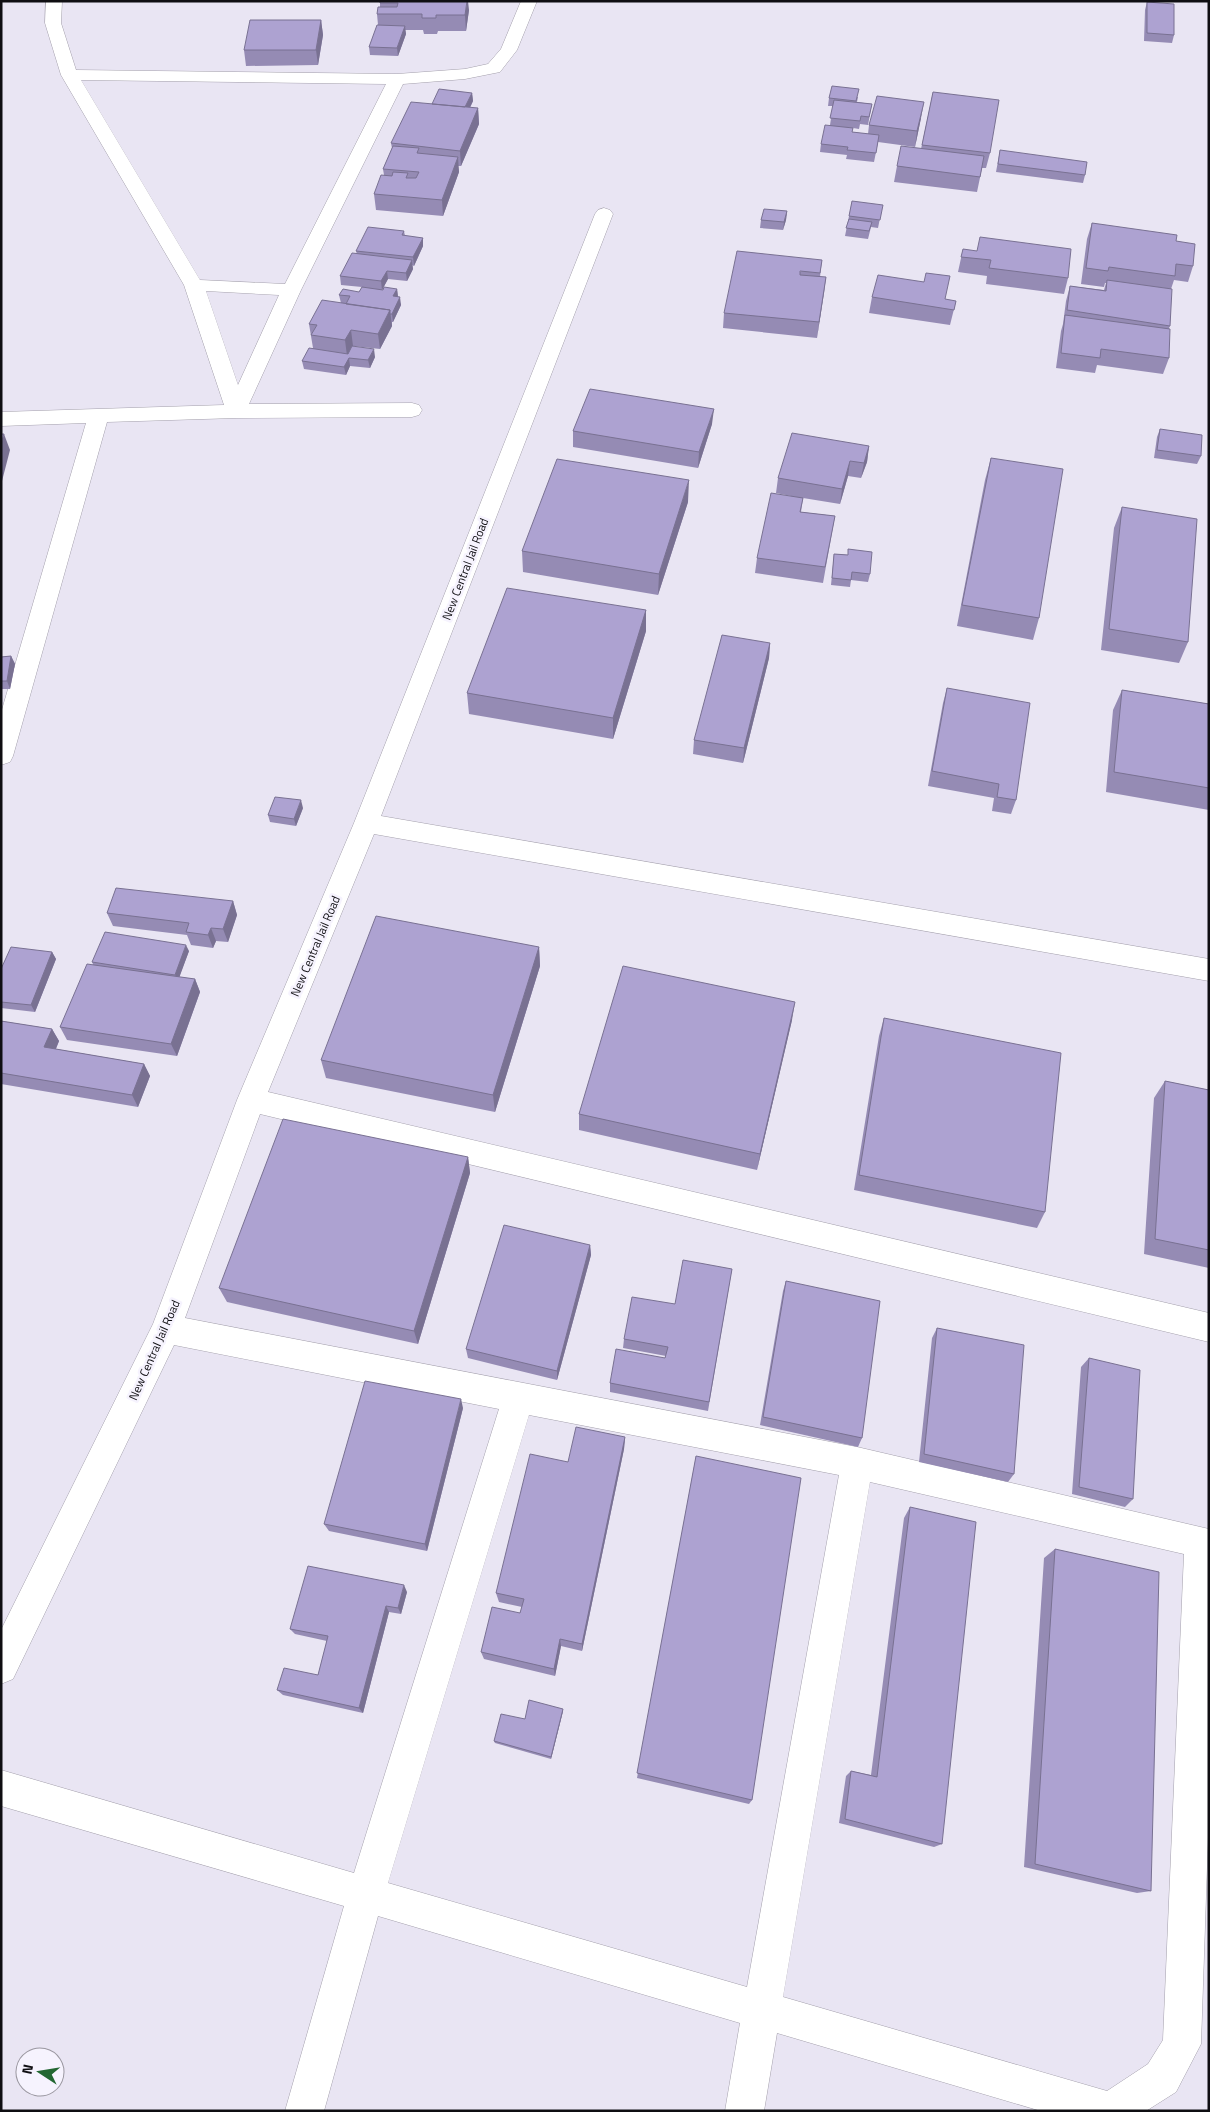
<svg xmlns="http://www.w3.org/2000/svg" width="1210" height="2112" viewBox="0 0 1210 2112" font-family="'Titillium Web',sans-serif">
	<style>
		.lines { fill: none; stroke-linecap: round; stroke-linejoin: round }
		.minor-casing { stroke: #a4a0ac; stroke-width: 1 }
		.minor { fill: #fff; fill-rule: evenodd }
		.wall { fill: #958bb4 }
		.shaded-wall { fill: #797192 }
		.building { fill: #ada2d1; stroke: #797192 }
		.labels { text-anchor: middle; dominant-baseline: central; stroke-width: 5; stroke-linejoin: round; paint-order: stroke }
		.street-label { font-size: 12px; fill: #0f0e12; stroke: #f6f3fe }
	</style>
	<rect width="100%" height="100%" fill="#e9e5f3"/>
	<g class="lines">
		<defs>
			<path id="minor" d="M46 1H62L61 23 76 70 397 74 465 69 488 64 501 49 521 1H537L517 50 500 72 465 79 403 84 301 290 249 404 412 403 419 405 422 410 419 415 412 417 236 418 107 422 13 756 10 762 1 765V713L86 423 1 426V412L224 405 184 285 61 75 45 23ZM81 80 386 84 285 284 200 280ZM206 291 279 295 238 385Z
				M604 208 610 210 613 214 381 816 1209 959V981L374 834 268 1092 1209 1313V1342L260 1114 185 1318 857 1447 1209 1529V1808L1201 2044 1176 2092 1146 2111H1041L777 2033 764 2111H725L740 2023 378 1916 324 2111H285L344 1906 1 1806V1770L354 1873 499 1409 174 1345 13 1679 1 1684V1630L153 1324 237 1100 354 823 595 214 598 210ZM529 1415 839 1475 747 1987 388 1883ZM870 1482 1184 1554 1163 2040 1148 2064 1107 2091 783 1997Z"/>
		</defs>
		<use href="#minor" class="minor-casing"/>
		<use href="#minor" class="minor"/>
	</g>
	<path class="wall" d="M380 1 469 10 466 31H438L437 34H424L423 30H405L406 34 398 56 370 55 369 47 378 25 377 14 380 7Z
		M1147 2 1174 35 1172 43 1144 41 1145 10Z
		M321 20 323 35 318 65 246 66 244 50Z
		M933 92 990 153 986 168H982L977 192 894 182 897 166 921 149Z
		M472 93 473 101 470 108H478L479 124 461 166H458L459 172 443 216 376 210 374 194 384 175 383 169 392 148 391 143 432 104Z
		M858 97 857 102 872 104 868 125 860 124 859 129 853 128 852 132 868 134 869 125 921 118 915 147 878 142 874 162 846 159 847 155 820 152 821 144 830 125 833 106H828L829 98Z
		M1000 150 1085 175 1083 183 996 172Z
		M852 201 881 213 878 228 871 227 868 239 845 236Z
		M787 211 786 220 783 230 760 228 761 220Z
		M1092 223 1176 241 1193 266 1188 282 1174 280 1171 289 1170 326 1169 328V358L1163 374 1097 365 1095 373 1056 368 1061 331 1063 324 1066 301 1070 286 1104 290 1106 283H1105L1104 287 1081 284 1087 239Z
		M404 231 405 236 423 238V246L414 266 412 265 413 269 407 281 388 279 382 290 397 289 398 297 401 305 393 322H392V326L380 349 353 346 375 357 370 368 350 366 346 375 304 369 302 361 313 348 309 324 341 303 339 295 359 292 362 287 341 285 340 276 357 254 356 251Z
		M963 249 1068 278 1064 294 986 284 987 276 958 272Z
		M822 260 820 277H826L817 338 723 328 724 313Z
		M872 297 956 301 950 325 869 313Z
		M712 424 698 468 573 447V431Z
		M1160 429 1201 456 1197 464 1154 458 1157 437Z
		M869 446 867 462 861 478 848 476 840 504 803 498 801 512 835 516 823 583 755 573 757 558 791 496 776 493 778 478Z
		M991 458 1039 618 1033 640 957 626 985 480Z
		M688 502 658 595 523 572 522 551Z
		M1122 507 1188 642 1179 663 1101 650 1114 528Z
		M848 549 870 574 868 582 851 580 850 587 831 585 834 554 848 555Z
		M646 610V631L613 739 469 714 467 693Z
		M770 643 769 658 743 763 693 754 694 740Z
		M11 656 15 664 10 689H1V657Z
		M947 688 1016 800 1011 814 992 811 994 798 928 786 943 703Z
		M1122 690 1209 704V810L1106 792 1113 710Z
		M303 808 296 826 270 822 268 815Z
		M233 901 237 915 228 942 216 941 213 948 191 945 187 935 113 926 107 913Z
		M539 947 540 966 495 1112 326 1078 321 1060Z
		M189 951 179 977 195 979 200 992 177 1056 67 1040 60 1027 93 964 92 962Z
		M52 952 56 959 35 1012 1 1008V969Z
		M884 1018 1045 1212 1037 1228 854 1190 879 1036Z
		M792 1020 757 1170 579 1130V1114Z
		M1 1021 52 1029 59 1041 56 1049 144 1064 150 1076 138 1107 1 1084Z
		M1165 1081 1209 1090V1268L1144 1254 1154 1098Z
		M468 1157 470 1173 418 1344 227 1302 219 1288Z
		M590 1245 591 1255 557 1380 468 1358 466 1349Z
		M732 1269 708 1411 610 1392V1383L665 1358 666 1356 623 1348 624 1339Z
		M786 1281 862 1438 858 1447 760 1425 783 1291Z
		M937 1328 1014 1474 1008 1482 919 1462 932 1338Z
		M1089 1358 1133 1499 1125 1507 1072 1494 1081 1367Z
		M463 1408 427 1551 329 1531 324 1524Z
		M625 1437 624 1449 582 1651 561 1646 555 1676 484 1659 481 1652 520 1613 522 1607 499 1602 496 1593 568 1462Z
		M696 1456 752 1800 749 1804 637 1778Z
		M910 1507 942 1844 934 1847 839 1823 846 1776 851 1771 871 1775 904 1518Z
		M1055 1549 1151 1891 1137 1893 1024 1867 1044 1558Z
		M407 1592 401 1614 389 1612 363 1713 283 1695 277 1690 318 1675 327 1641 295 1634 290 1629Z
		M563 1711 551 1759 495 1743 494 1741 525 1719Z"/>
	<path class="shaded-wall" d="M467 1H468L469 10 466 31 465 15Z
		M321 20 323 35 318 65 316 50Z
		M405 26 406 34 398 56 397 48Z
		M472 93 473 101 464 119 463 111Z
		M924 102 921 118 915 147 917 131Z
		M478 108 479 124 461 166 460 151Z
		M458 157 459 172 443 216 442 200Z
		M787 211 786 220 783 230 784 222Z
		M423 238V246L414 266 413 257Z
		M412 260 413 269 407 281 406 273Z
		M387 271 388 279 382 290 381 281Z
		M826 277 824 293 817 338 819 322Z
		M397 289 398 297 393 296Z
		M400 297 401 305 393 322 392 314Z
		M390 310 392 326 380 349 378 334Z
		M351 330 353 346 347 356 345 340Z
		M374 349 375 357 370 368 368 360Z
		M349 358 350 366 346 375 344 367Z
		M714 409 712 424 698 468 699 452Z
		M4 434 10 450 2 481 1 444Z
		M869 446 867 462 861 478 864 463Z
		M850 461 848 476 840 504 842 489Z
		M689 480 688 502 658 595 659 574Z
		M646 610V631L613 739V718Z
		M770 643 769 658 743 763 744 748Z
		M11 656 15 664 10 689 7 681Z
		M301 800 303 808 296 826 294 819Z
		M233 901 237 915 228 942 223 929Z
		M211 928 216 941 213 948 208 935Z
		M186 945 189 951 178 981 175 975Z
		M539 947 540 966 495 1112 493 1095Z
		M52 952 56 959 35 1012 31 1005Z
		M195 979 200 992 177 1056 171 1044Z
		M795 1002 792 1020 757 1170 760 1154Z
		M52 1029 59 1041 51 1060 44 1047Z
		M144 1064 150 1076 138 1107 132 1095Z
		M468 1157 470 1173 418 1344 414 1331Z
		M590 1245 591 1255 557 1380V1371Z
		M461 1399 463 1408 427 1551 425 1544Z
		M625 1437 624 1449 582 1651V1644Z
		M404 1585 407 1592 401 1614 398 1608Z
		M386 1606 389 1612 363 1713 359 1708Z
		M560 1639 561 1646 555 1676 554 1669Z
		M563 1709V1711L551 1759V1757Z"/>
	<path class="building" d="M380 1H467L465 15H436V18H422V14H377L378 7H397L398 3H380Z
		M1147 2 1174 4V35L1147 33Z
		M250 20H321L316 50H244Z
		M377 25 405 26 397 48 369 47Z
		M832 86 859 89 856 101 829 98Z
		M439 89 472 93 465 107 432 104Z
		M933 92 999 100 990 153 922 145Z
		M877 96 924 102 917 131 869 125Z
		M834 100 872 104 869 117 861 116 860 121 830 118Z
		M411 102 478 108 460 151 391 143Z
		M825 125 853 128 852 132 879 135 876 153 847 150 848 147 821 144Z
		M393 146 419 148 417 153 458 157 442 200 374 194 381 175 392 176 393 172 408 173 406 178H416L419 172 383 169Z
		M901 146 984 156 980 177 897 166Z
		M1000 150 1087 162 1085 175 998 164Z
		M852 201 883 205 880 220 849 216Z
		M764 209 787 211 784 222 761 220Z
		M849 219 872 222 869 231 846 228Z
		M1092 223 1177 235 1176 241 1195 244 1193 266 1176 264 1175 276 1109 267 1108 271 1086 268Z
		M368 227 404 231 402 235 423 238 413 257 356 251Z
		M980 237 1071 249 1068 278 989 268 991 260 961 257 963 249 977 251Z
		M737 251 822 260 820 273 800 271V275L826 277 819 322 724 313Z
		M352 253 412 260 406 273 387 271 381 281 340 276Z
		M926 273 950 276 945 299 956 301 954 310 872 297 878 275 924 282Z
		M1107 280 1172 289 1170 326 1067 310 1070 286 1106 291Z
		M362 287 383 290 384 287 397 289 393 296 400 297 392 314H390V310L346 304 350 296 339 295 343 289 359 292Z
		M322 300 390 310 378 334 351 330 345 340 311 335 317 325 309 324Z
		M1065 315 1170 329 1169 358 1101 349 1100 358 1061 353Z
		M352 346 374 349 368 360 349 358 344 367 302 361 309 348 348 354Z
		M590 389 714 409 699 452 573 431Z
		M1160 429 1202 435 1201 456 1157 450Z
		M792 433 869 446 864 463 850 461 842 489 778 478Z
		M1 434H4L1 444Z
		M991 458 1063 469 1039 618 962 605Z
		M557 459 689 480 659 574 522 551Z
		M771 493 803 498 800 512 835 516 825 567 757 558Z
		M1122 507 1197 519 1188 642 1109 629Z
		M848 549 872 552 870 574 852 572 851 580 832 578 834 554 848 555Z
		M507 588 646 610 613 718 467 693Z
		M722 635 770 643 744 748 694 740Z
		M11 656 7 681H1V657Z
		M947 688 1030 703 1016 800 997 797 999 784 932 771Z
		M1122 690 1209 704V788L1114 772Z
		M275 797 301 800 294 819 268 815Z
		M116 888 233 901 223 929 211 928 208 935 186 932 189 923 107 913Z
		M376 916 539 947 493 1095 321 1060Z
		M105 932 186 945 175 975 92 962Z
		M11 947 52 952 31 1005 1 1002V969Z
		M87 964 195 979 171 1044 60 1027Z
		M623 966 795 1002 760 1154 579 1114Z
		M884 1018 1061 1053 1045 1212 859 1175Z
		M1 1021 52 1029 44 1047 144 1064 132 1095 1 1073Z
		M1165 1081 1209 1090V1250L1155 1239Z
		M283 1119 468 1157 414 1331 219 1288Z
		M504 1225 590 1245 557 1371 466 1349Z
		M683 1260 732 1269 709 1402 610 1383 616 1349 665 1358 668 1347 624 1339 632 1297 675 1304Z
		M786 1281 880 1301 862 1438 763 1417Z
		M937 1328 1024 1345 1014 1474 924 1454Z
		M1089 1358 1140 1370 1133 1499 1079 1487Z
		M365 1381 461 1399 425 1544 324 1524Z
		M576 1427 625 1437 582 1644 560 1639 554 1669 481 1652 492 1607 520 1613 524 1599 496 1593 530 1454 568 1462Z
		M696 1456 801 1478 752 1800 637 1773Z
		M910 1507 976 1522 942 1844 845 1819 851 1771 877 1777Z
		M1055 1549 1159 1572 1151 1891 1035 1864Z
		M308 1566 404 1585 398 1608 386 1606 359 1708 277 1690 284 1668 318 1675 328 1636 290 1629Z
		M529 1700 563 1709 551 1757 494 1741 501 1714 525 1719Z"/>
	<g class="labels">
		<g class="street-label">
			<text transform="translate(465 569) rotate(-69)">New Central Jail Road</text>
			<text transform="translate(315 946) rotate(-67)">New Central Jail Road</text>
			<text transform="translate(154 1350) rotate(-66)">New Central Jail Road</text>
		</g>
	</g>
	<rect width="1210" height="2112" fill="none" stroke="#0f0e12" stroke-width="5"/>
	<g transform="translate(40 2072) rotate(282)"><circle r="24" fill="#f6f3fe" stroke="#9a97a0"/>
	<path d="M0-4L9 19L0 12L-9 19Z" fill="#236732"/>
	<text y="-8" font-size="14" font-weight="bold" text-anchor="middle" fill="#0f0e12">N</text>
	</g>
</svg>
